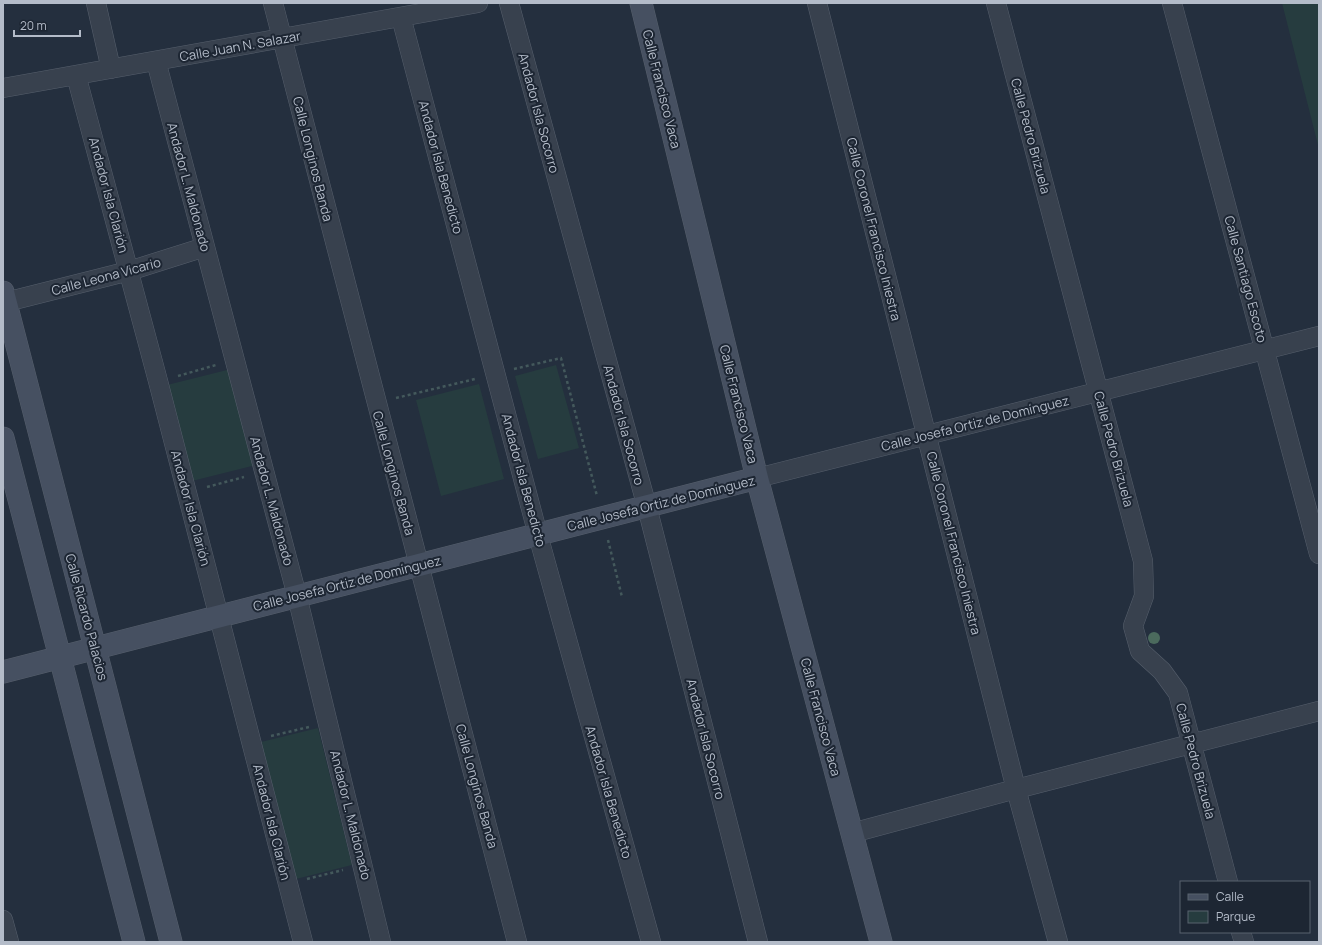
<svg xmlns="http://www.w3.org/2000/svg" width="1322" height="945" viewBox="0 0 1322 945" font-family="Manrope,sans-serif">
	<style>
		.green { fill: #263c3f }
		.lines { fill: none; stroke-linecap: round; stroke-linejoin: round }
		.street-casing { stroke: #565f6c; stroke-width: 20 }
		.secondary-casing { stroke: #565f6c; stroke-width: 23 }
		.path { stroke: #44595c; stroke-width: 2.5; stroke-dasharray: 3 3; stroke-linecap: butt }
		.street { stroke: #38414e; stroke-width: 19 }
		.secondary { stroke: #465061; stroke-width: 22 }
		.tree { fill: #4b6a5d }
		.labels { text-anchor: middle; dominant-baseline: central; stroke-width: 4; stroke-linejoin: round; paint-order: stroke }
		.street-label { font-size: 13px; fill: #b4bcc9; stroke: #1d2633 }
	</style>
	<rect width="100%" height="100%" fill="#242f3e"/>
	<path class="green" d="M1282 3H1319V149Z
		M556 365 579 448 538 459 515 376Z
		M231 369 256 465 192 481 167 385Z
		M479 384 504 479 441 496 416 400Z
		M318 728 352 865 296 879 261 742Z"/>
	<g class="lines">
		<defs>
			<path id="street" d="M96 3 111 69
				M273 3 517 942
				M509 3 647 507 758 942
				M817 3 1016 789 1058 942
				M996 3 1143 561 1144 596 1133 626 1140 651 1162 671 1178 693 1228 882
				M1172 3 1319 554
				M401 17 538 535 651 942
				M156 61 297 596 381 942
				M76 75 158 381 303 942
				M3 88 478 3
				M6 302 129 271 205 247
				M757 478 1319 336
				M852 833 1016 789 1319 711
				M3 920 9 942
				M1241 932 1244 942"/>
			<path id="secondary" d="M641 3 757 478 881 942
				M3 292 171 942
				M3 438 134 942
				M3 672 757 478"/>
		</defs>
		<use href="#street" class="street-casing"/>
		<use href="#secondary" class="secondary-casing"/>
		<path class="path" d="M514 369 561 358 597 496
			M178 376 216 365
			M396 398 475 379
			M207 487 244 477
			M608 540 622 597
			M271 736 309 727
			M307 879 343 870"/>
		<use href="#street" class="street"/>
		<use href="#secondary" class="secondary"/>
	</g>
	<circle class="tree" cx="1154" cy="638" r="6"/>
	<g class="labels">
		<g class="street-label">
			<text transform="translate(240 46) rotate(-10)">Calle Juan N. Salazar</text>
			<text transform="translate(662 89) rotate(76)">Calle Francisco Vaca</text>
			<text transform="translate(539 113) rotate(75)">Andador Isla Socorro</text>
			<text transform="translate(1031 136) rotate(75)">Calle Pedro Brizuela</text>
			<text transform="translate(313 159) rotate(76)">Calle Longinos Banda</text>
			<text transform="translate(441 167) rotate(75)">Andador Isla Benedicto</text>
			<text transform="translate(189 187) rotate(75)">Andador L. Maldonado</text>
			<text transform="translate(109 195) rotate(75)">Andador Isla Clarión</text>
			<text transform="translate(874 229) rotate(76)">Calle Coronel Francisco Iniestra</text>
			<text transform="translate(106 276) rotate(-15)">Calle Leona Vicario</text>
			<text transform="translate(1246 279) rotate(75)">Calle Santiago Escoto</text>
			<text transform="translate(739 404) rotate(76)">Calle Francisco Vaca</text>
			<text transform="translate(975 423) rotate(-14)">Calle Josefa Ortiz de Domínguez</text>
			<text transform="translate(624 425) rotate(75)">Andador Isla Socorro</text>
			<text transform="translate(1114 449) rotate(75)">Calle Pedro Brizuela</text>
			<text transform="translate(394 473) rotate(75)">Calle Longinos Banda</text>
			<text transform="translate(524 480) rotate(75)">Andador Isla Benedicto</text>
			<text transform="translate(272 501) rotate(75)">Andador L. Maldonado</text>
			<text transform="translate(661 503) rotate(-14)">Calle Josefa Ortiz de Domínguez</text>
			<text transform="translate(191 508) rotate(75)">Andador Isla Clarión</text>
			<text transform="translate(954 543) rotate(76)">Calle Coronel Francisco Iniestra</text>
			<text transform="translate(347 583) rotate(-14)">Calle Josefa Ortiz de Domínguez</text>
			<text transform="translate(87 617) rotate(75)">Calle Ricardo Palacios</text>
			<text transform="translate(821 717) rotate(75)">Calle Francisco Vaca</text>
			<text transform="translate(706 739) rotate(76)">Andador Isla Socorro</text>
			<text transform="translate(1196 761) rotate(75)">Calle Pedro Brizuela</text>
			<text transform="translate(477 786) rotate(75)">Calle Longinos Banda</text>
			<text transform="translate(609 792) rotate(74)">Andador Isla Benedicto</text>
			<text transform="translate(351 815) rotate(76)">Andador L. Maldonado</text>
			<text transform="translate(272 822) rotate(76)">Andador Isla Clarión</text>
		</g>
	</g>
	<rect width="1322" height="945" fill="none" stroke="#b4bcc9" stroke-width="8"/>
	<rect x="1180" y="881" width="130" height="52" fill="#1d2633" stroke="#59626f"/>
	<rect x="1188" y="894" width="20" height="6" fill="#465061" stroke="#59626f"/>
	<text x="1216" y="901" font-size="12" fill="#b4bcc9">Calle</text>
	<rect x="1188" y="911" width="20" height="12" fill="#263c3f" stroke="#59626f"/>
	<text x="1216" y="921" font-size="12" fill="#b4bcc9">Parque</text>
	<path d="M14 30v6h66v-6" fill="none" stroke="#b4bcc9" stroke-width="2"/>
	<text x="20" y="30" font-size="12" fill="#b4bcc9" stroke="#1d2633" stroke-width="3" paint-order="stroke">20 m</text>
</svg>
